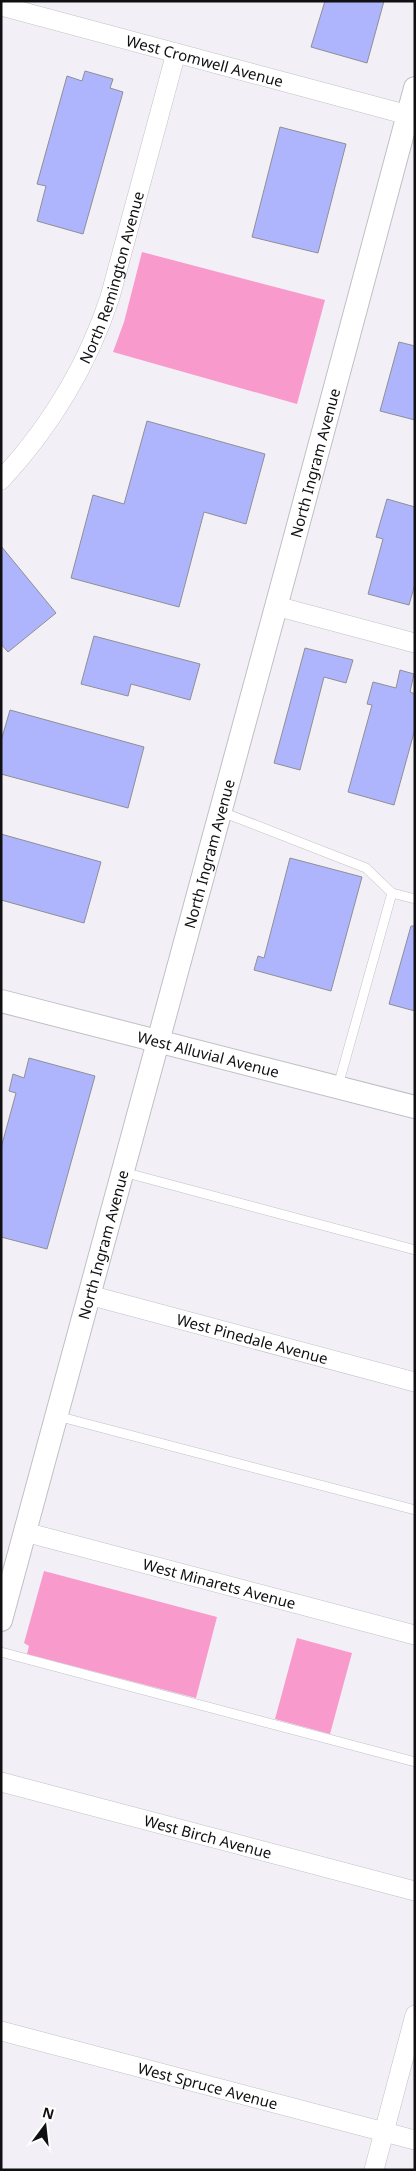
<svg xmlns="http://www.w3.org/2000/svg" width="416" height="2171" viewBox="0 0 416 2171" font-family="'Noto Sans',sans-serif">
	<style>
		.green { fill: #f99acd }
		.building { fill: #afb5fd; stroke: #8e8f95 }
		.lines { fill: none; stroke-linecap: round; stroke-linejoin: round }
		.service-casing { stroke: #c1bfc5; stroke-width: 10 }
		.minor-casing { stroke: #c1bfc5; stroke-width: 20 }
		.tertiary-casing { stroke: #c1bfc5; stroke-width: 24 }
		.service { stroke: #fff; stroke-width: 9 }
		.minor { stroke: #fff; stroke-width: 19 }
		.tertiary { stroke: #fff; stroke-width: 22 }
		.labels { text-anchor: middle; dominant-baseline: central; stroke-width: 4.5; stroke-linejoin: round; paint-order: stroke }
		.street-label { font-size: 15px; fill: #101012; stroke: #fefefe }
	</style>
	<rect width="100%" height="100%" fill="#f2f0f6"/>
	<path class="green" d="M142 252 325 300 297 404 113 352 124 322Z
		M44 1571 217 1617 196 1698 27 1654 29 1646 24 1643Z
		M297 1638 352 1653 330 1734 275 1719Z"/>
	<path class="building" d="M325 1H384L367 63 311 47Z
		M85 71 113 79 110 88 123 92 83 234 37 221 46 186 37 184 67 76 82 81Z
		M280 127 346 144 318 253 252 237Z
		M399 342 415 346V420L380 411Z
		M147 421 265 454 246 524 204 512 179 607 71 578 93 495 124 504Z
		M387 499 415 507V584L409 605 368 594 383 539 376 537Z
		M1 546 56 613 8 652 1 644Z
		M94 636 200 664 190 700 131 684 128 696 81 684Z
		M305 648 353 660 346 683 324 677 300 770 274 763Z
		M400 670 414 674 410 692 415 694V729L394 805 348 792 372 705 367 704 373 682 396 688Z
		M10 710 144 747 128 808 1 774V741Z
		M1 834 101 862 84 923 1 900Z
		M290 858 362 877 331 991 254 970 258 956 264 958Z
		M411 926H415V1011L389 1004Z
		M29 1058 95 1076 47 1249 1 1237V1148L16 1093 9 1091 13 1074 24 1078Z"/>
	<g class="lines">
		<defs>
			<path id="service" d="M222 812 366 868 392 893 415 899
				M338 1086 392 893
				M123 1172 415 1250
				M57 1416 415 1510
				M1 1652 415 1762"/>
			<g id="minor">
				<path id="s1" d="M1 6 408 115"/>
				<path id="s2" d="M1 480C51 426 87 367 110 297L176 53"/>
				<path d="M276 606 415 643"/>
				<path id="s3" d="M89 1295 415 1382"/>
				<path id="s4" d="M25 1532 415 1635"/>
				<path id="s5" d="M1 1782 415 1891"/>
				<path id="s6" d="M1 2031 415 2140"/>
				<path d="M374 2170 415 2015"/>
			</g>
			<g id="tertiary">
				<path id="s7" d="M1 1001 415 1107"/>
				<path id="s8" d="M1 1620 289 559 415 88"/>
			</g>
		</defs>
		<use href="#service" class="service-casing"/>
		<use href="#minor" class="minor-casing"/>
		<use href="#tertiary" class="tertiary-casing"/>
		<use href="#service" class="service"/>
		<use href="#minor" class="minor"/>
		<use href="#tertiary" class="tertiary"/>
	</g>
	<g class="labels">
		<g class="street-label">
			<text stroke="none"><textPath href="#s1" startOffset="211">West Cromwell Avenue</textPath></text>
			<text stroke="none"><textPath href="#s2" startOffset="234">North Remington Avenue</textPath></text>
			<text stroke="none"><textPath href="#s8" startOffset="1199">North Ingram Avenue</textPath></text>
			<text stroke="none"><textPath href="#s8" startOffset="794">North Ingram Avenue</textPath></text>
			<text stroke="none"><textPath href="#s7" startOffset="214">West Alluvial Avenue</textPath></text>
			<text stroke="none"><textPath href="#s8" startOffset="389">North Ingram Avenue</textPath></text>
			<text stroke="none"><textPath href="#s3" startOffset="169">West Pinedale Avenue</textPath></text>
			<text stroke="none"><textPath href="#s4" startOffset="201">West Minarets Avenue</textPath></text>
			<text stroke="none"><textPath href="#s5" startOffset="214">West Birch Avenue</textPath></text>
			<text stroke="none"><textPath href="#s6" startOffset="214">West Spruce Avenue</textPath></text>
		</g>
	</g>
	<rect width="416" height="2171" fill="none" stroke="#101012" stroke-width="5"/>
	<g transform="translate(45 2126) rotate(15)" stroke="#fefefe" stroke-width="4" paint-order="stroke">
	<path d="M0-4L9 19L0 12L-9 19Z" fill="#101012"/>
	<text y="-8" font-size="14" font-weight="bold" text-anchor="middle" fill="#101012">N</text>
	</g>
</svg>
